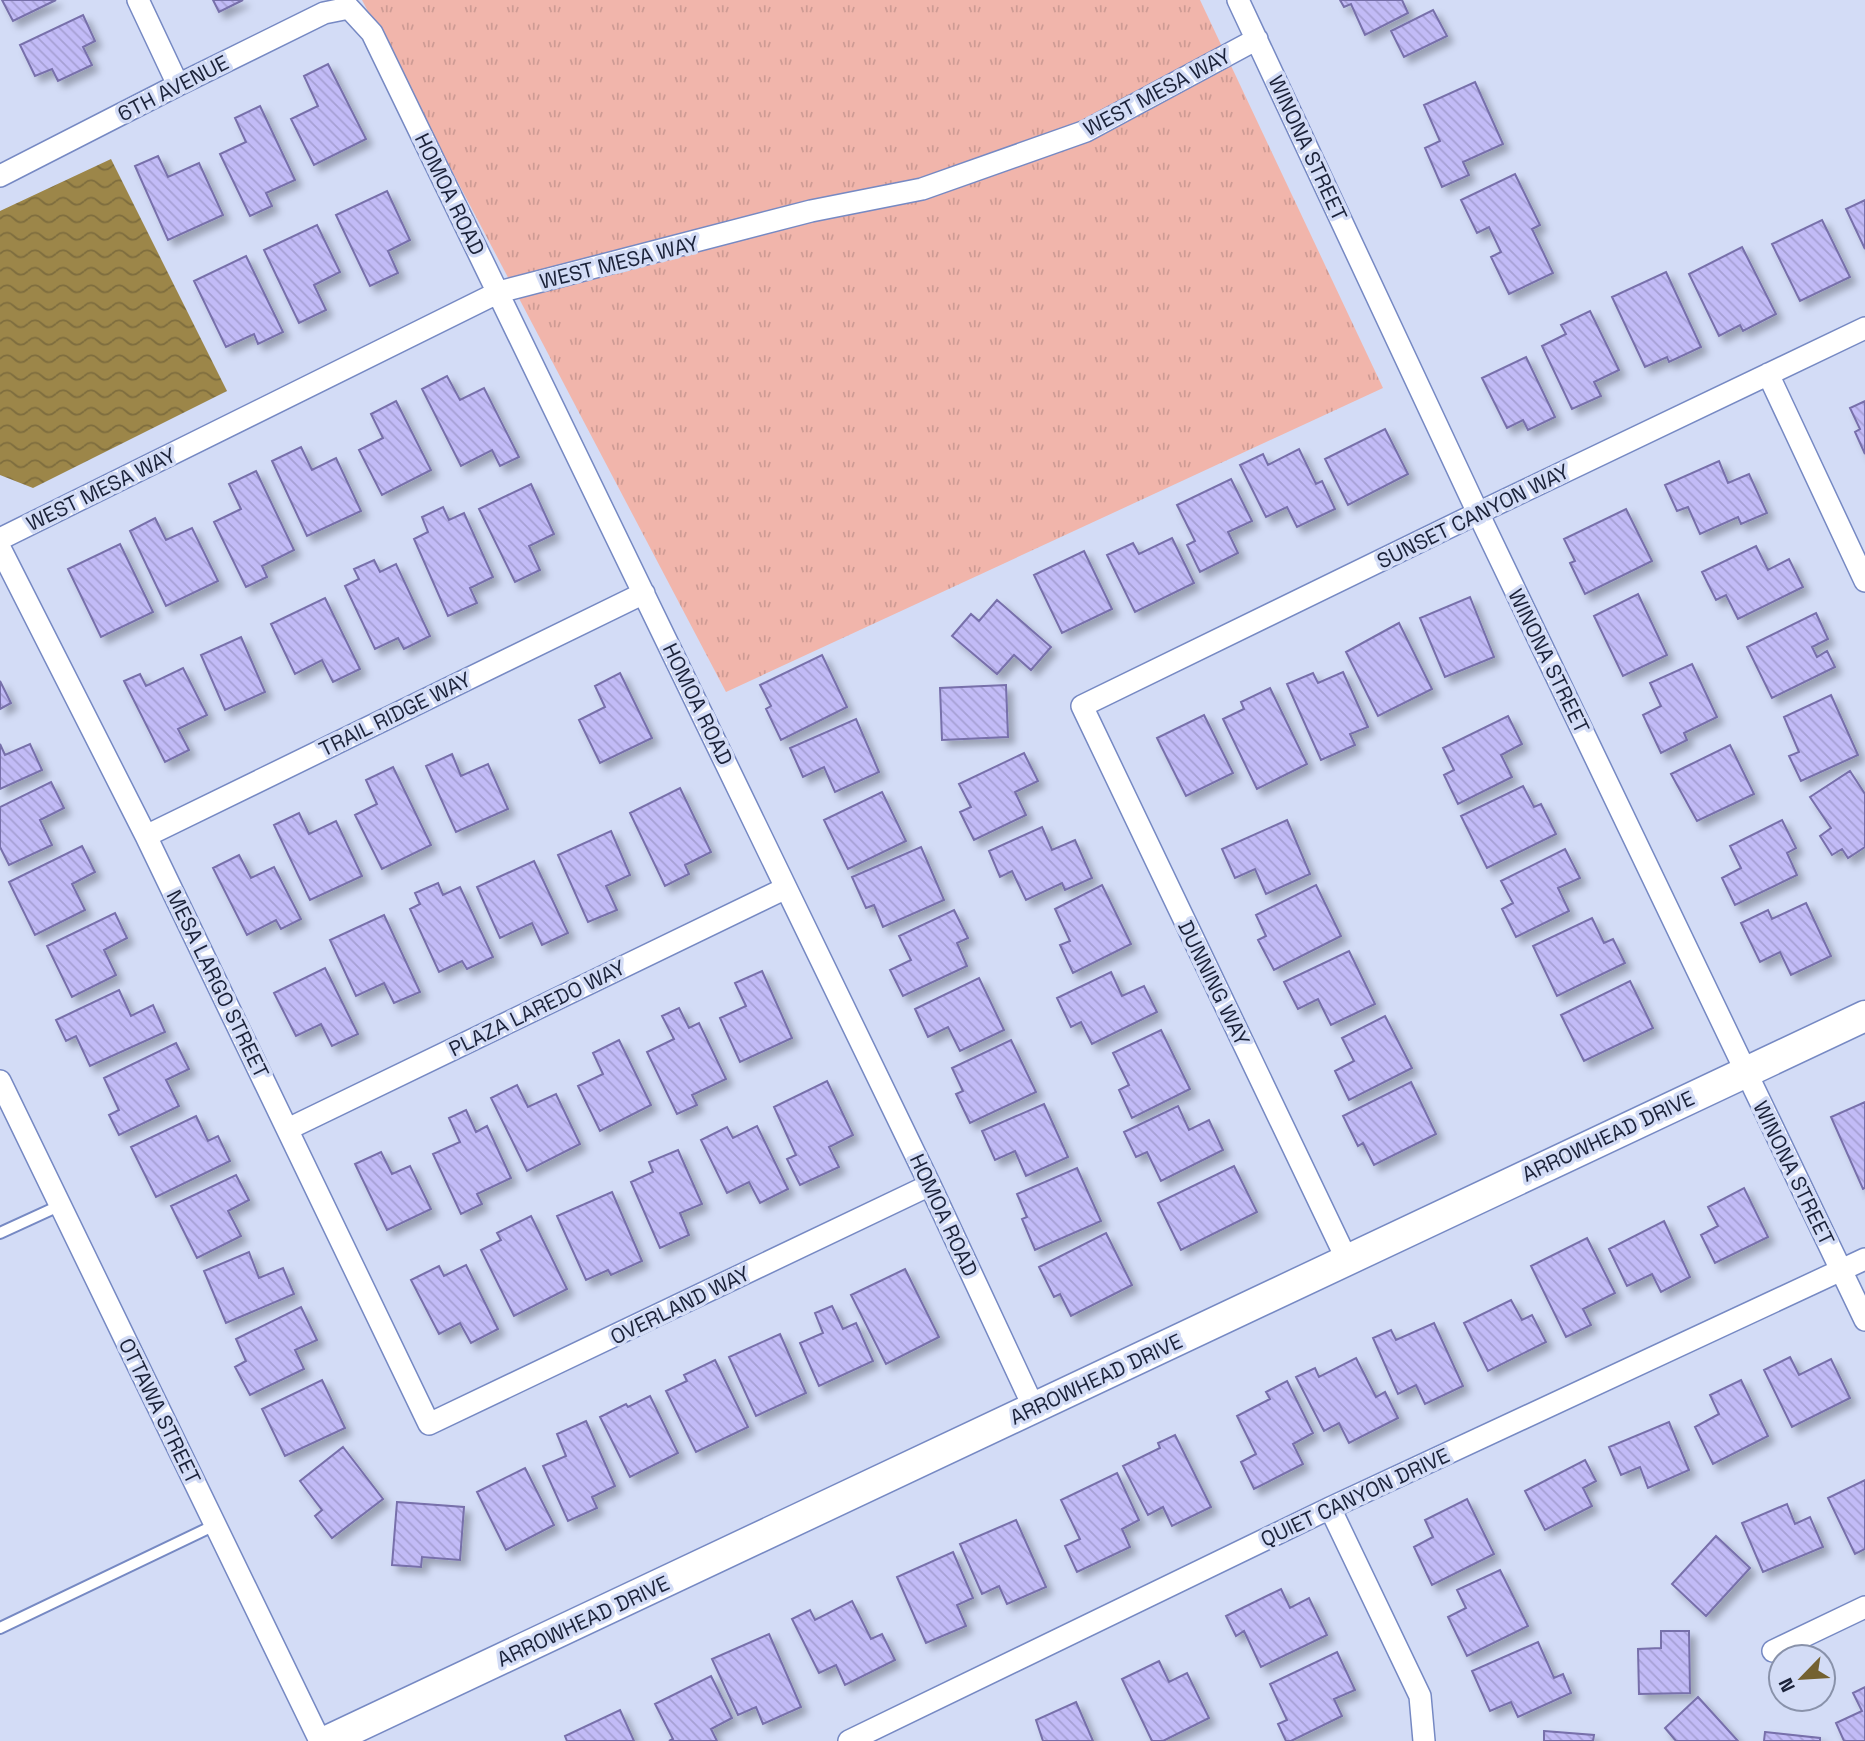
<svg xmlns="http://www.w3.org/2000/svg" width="1865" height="1741" viewBox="0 0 1865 1741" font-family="'Space Grotesk',sans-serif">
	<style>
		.grass { fill: url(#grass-tufts) }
		.water { fill: url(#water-waves) }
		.building { fill: url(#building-back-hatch); stroke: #776faa; stroke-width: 2; filter: url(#shadow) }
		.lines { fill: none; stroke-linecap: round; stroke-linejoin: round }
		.lane-casing { stroke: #7689c3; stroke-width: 14 }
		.street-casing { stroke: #7689c3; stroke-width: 24 }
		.secondary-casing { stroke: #7689c3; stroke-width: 33 }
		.lane { stroke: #fff; stroke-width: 10 }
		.street { stroke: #fff; stroke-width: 21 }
		.secondary { stroke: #fff; stroke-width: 30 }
		.labels { text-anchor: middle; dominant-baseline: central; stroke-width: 7; stroke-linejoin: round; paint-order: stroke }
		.street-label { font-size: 21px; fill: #1b2239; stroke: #d3dcf6 }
	</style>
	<defs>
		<pattern id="grass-tufts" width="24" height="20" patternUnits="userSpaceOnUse" patternTransform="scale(1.75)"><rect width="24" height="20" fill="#f1b5ab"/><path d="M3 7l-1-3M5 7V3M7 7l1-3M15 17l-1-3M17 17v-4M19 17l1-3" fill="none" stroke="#ce9b94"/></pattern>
		<pattern id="water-waves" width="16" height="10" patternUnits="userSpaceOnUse" patternTransform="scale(1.75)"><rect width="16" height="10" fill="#9c8649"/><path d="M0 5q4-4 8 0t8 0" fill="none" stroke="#7e6d3e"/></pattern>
		<pattern id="building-back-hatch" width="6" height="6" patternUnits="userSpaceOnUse" patternTransform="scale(1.75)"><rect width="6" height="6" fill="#c2bbf7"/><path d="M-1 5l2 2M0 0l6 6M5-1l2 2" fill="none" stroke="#a6a0d4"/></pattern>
		<filter id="shadow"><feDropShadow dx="6" dy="6" stdDeviation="3.5" flood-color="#0004"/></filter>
	</defs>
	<rect width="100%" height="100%" fill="#d3dcf6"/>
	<path class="grass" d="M362 0H1200L1383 388 726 692Z"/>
	<path class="water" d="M111 159 227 391 33 488 0 475V211Z"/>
	<path class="building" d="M2 0H56L13 21Z
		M213 0H243L219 12Z
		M1340 0H1402L1408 13 1365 35 1351 4 1344 7Z
		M1433 10 1447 36 1404 57 1391 31Z
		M83 15 95 41 83 47 92 65 58 81 52 69 35 76 20 45Z
		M328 64 366 139 314 165 291 119 318 106 304 76Z
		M1475 82 1503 144 1463 162 1469 175 1442 187 1425 148 1440 141 1424 105Z
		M260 106 295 180 266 193 272 206 250 216 220 154 246 142 235 118Z
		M158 156 168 177 199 163 223 215 168 240 135 166Z
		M1515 174 1540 225 1532 229 1553 273 1509 294 1491 257 1501 252 1489 227 1477 233 1461 200Z
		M387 191 410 240 388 251 398 273 370 286 336 215Z
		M1865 200V249L1846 209Z
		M1822 220 1850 277 1800 301 1772 244Z
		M317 225 340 272 314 285 326 310 299 323 264 250Z
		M1742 247 1776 314 1743 331 1740 325 1719 336 1689 274Z
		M246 256 283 332 258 344 254 334 226 347 194 281Z
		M1666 272 1701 347 1669 362 1667 357 1645 367 1612 297Z
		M1590 311 1619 370 1594 382 1601 396 1572 409 1542 346 1566 334 1561 325Z
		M1526 357 1555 417 1528 430 1523 420 1507 428 1482 378Z
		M447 376 460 400 484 388 519 457 500 466 492 450 461 466 422 389Z
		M396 401 431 470 382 495 359 450 383 438 371 414Z
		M1865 401V454L1855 432 1860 429 1850 408Z
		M1385 429 1408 474 1348 505 1325 459Z
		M301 447 312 470 336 458 361 511 307 536 272 461Z
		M1299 449 1316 484 1322 481 1335 509 1297 527 1287 507 1266 517 1240 465 1263 454 1268 465Z
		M1719 461 1728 483 1749 474 1767 513 1741 524 1738 517 1700 534 1688 507 1677 511 1665 485Z
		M256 471 294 550 262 566 267 577 246 587 214 522 241 509 229 484Z
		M1231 479 1252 521 1228 532 1238 553 1200 572 1187 545 1195 541 1177 505Z
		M531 484 554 534 529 546 540 570 515 582 479 509Z
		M443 507 449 520 464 513 493 577 470 588 477 603 448 616 414 539 428 532 422 517Z
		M1626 509 1652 561 1585 594 1570 563 1575 561 1564 539Z
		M155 518 166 540 192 528 218 581 166 606 130 531Z
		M1172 538 1194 583 1135 612 1107 555 1133 543 1139 554Z
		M120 544 153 612 101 637 68 569Z
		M1756 546 1768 570 1789 559 1803 587 1738 619 1726 595 1716 600 1702 572Z
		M1084 551 1112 609 1062 633 1034 575Z
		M374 560 380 572 396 564 430 636 404 649 398 638 375 649 345 586 359 579 354 569Z
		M1638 594 1667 655 1623 676 1594 616Z
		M1470 597 1494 657 1445 677 1420 618Z
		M325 598 360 669 333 682 322 660 295 674 271 624Z
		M997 600 1051 647 1031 670 1014 655 997 674 952 636 971 614 979 621Z
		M1816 613 1828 639 1812 647 1817 657 1827 651 1835 667 1772 698 1747 647Z
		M1399 623 1432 689 1378 716 1346 652Z
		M241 637 265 692 225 710 201 655Z
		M822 655 847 707 781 740 766 709 771 706 760 685Z
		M1692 664 1717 717 1684 733 1687 740 1661 753 1643 715 1661 706 1650 683Z
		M183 668 207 715 178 729 189 750 165 762 124 681 140 674 146 686Z
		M1343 672 1368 727 1350 734 1355 745 1321 760 1287 684 1313 673 1318 683Z
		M620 673 652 738 600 763 579 720 605 707 595 686Z
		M0 681 11 703 0 709Z
		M1006 685 1008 737 942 740 940 688Z
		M1270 688 1307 764 1257 789 1223 719 1244 709 1241 702Z
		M1831 695 1858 755 1801 781 1789 756 1799 752 1784 717Z
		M1204 715 1233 773 1186 796 1157 738Z
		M1508 716 1522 744 1501 755 1512 777 1458 804 1444 775 1454 770 1443 748Z
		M856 719 879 772 835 792 824 767 803 777 790 748Z
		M0 744 5 755 30 744 42 770 0 789Z
		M1730 745 1754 794 1697 821 1671 774Z
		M1024 753 1038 781 1015 792 1026 815 974 840 960 812 971 807 959 784Z
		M452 754 461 776 488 764 508 809 456 832 426 766Z
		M393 767 431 845 382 869 355 815 377 804 366 780Z
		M1850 771 1865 794V847L1848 858 1842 849 1832 855 1820 836 1831 828 1810 797Z
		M51 782 64 808 40 820 52 845 9 865 0 847V807Z
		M1523 786 1534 807 1541 804 1556 834 1487 868 1461 816Z
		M680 788 711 852 685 865 689 874 665 886 630 813Z
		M882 792 906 841 848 869 824 820Z
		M299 813 309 834 336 821 362 876 310 900 274 825Z
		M1287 820 1310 874 1266 894 1255 869 1235 878 1222 849Z
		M1782 820 1796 848 1787 853 1797 875 1735 905 1722 878 1741 868 1730 846Z
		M1042 827 1052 850 1075 840 1092 878 1065 890 1062 883 1026 900 1012 871 1000 877 989 851Z
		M611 831 630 875 606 886 617 910 588 922 558 855Z
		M82 846 95 872 72 884 85 910 35 935 9 882Z
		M921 847 944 900 883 927 874 905 866 908 852 877Z
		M1565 849 1580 878 1558 888 1569 911 1516 937 1502 909 1513 903 1501 881Z
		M239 855 251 878 274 867 301 919 281 929 276 920 247 935 213 868Z
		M534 861 568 933 542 945 532 923 500 938 477 887Z
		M438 883 443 895 460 887 493 957 467 969 462 961 439 972 410 909 420 904 415 893Z
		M1102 885 1131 944 1073 973 1060 945 1070 941 1055 909Z
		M1316 885 1341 936 1274 970 1258 940 1266 936 1256 915Z
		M1806 903 1831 956 1791 975 1780 952 1760 962 1741 923 1768 910 1772 919Z
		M954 910 968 938 957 943 967 966 903 996 890 970 911 960 899 936Z
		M115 913 127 938 104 950 116 975 72 997 47 946Z
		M384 915 420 992 394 1003 384 983 356 996 330 940Z
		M1592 918 1604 943 1613 939 1625 963 1557 996 1533 946Z
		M1349 951 1375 1004 1331 1025 1318 999 1298 1009 1284 982Z
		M325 968 358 1034 332 1046 321 1024 296 1036 274 993Z
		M762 971 792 1038 740 1062 720 1018 746 1006 735 983Z
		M1111 972 1122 996 1144 986 1157 1012 1092 1044 1081 1022 1071 1027 1057 998Z
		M979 978 1004 1030 960 1051 948 1027 928 1037 915 1009Z
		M1630 981 1653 1028 1584 1061 1561 1015Z
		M119 990 131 1016 153 1005 165 1032 90 1066 76 1036 66 1041 56 1020Z
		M679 1008 689 1028 699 1023 726 1079 692 1095 697 1105 677 1114 647 1052 674 1039 662 1016Z
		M1385 1016 1412 1068 1349 1100 1335 1071 1354 1061 1342 1038Z
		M1161 1030 1190 1089 1132 1118 1119 1090 1129 1085 1113 1053Z
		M619 1040 651 1105 600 1131 578 1086 603 1074 593 1053Z
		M1011 1040 1036 1092 970 1123 956 1094 963 1091 952 1068Z
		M176 1043 189 1069 166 1080 179 1106 119 1135 109 1115 119 1110 104 1078Z
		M827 1081 853 1135 829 1147 839 1167 800 1185 787 1159 796 1155 774 1107Z
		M1411 1082 1436 1134 1374 1165 1363 1143 1358 1146 1343 1116Z
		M517 1085 528 1107 556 1094 580 1144 527 1171 491 1098Z
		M1865 1102V1188L1863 1189 1831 1117Z
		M1044 1104 1068 1157 1026 1176 1015 1151 995 1160 982 1131Z
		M1178 1106 1189 1130 1209 1120 1223 1150 1161 1181 1147 1152 1136 1157 1124 1132Z
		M466 1110 476 1132 487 1126 511 1178 477 1194 482 1204 461 1214 433 1154 460 1142 449 1118Z
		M196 1116 208 1141 218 1136 230 1161 156 1197 131 1147Z
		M757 1126 788 1189 760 1203 749 1182 727 1193 701 1140 727 1127 733 1138Z
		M678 1150 702 1204 680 1213 689 1235 660 1248 631 1182 653 1172 649 1162Z
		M381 1152 392 1174 410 1166 431 1209 387 1230 355 1164Z
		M1234 1166 1257 1212 1181 1250 1158 1203Z
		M1077 1168 1101 1221 1035 1250 1022 1219 1027 1217 1017 1194Z
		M236 1175 249 1200 228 1211 241 1236 197 1258 171 1206Z
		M1744 1188 1768 1237 1715 1263 1701 1235 1718 1226 1708 1207Z
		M612 1192 642 1261 611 1275 608 1270 586 1280 557 1216Z
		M531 1216 567 1289 514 1316 481 1250 501 1240 497 1233Z
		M1664 1221 1690 1277 1661 1292 1652 1274 1627 1286 1609 1249Z
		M1106 1233 1132 1285 1071 1316 1060 1294 1054 1297 1039 1267Z
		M1587 1238 1615 1293 1583 1309 1591 1325 1566 1337 1531 1266Z
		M249 1252 259 1278 283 1268 294 1294 226 1323 204 1271Z
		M466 1265 498 1329 471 1343 460 1323 439 1334 411 1280 439 1266 444 1276Z
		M905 1269 939 1337 886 1364 851 1295Z
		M1511 1300 1522 1320 1532 1315 1546 1342 1488 1371 1464 1323Z
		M832 1306 843 1329 856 1323 873 1361 819 1386 800 1343 823 1333 815 1313Z
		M301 1307 317 1340 295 1350 304 1369 250 1395 235 1367 246 1361 236 1339Z
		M1434 1323 1463 1386 1425 1404 1416 1385 1398 1394 1373 1338 1391 1330 1396 1340Z
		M780 1334 806 1393 756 1416 729 1357Z
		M1790 1357 1799 1375 1831 1359 1850 1398 1792 1427 1764 1370Z
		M1356 1358 1376 1397 1385 1392 1398 1418 1349 1443 1339 1423 1324 1431 1296 1377 1315 1368 1319 1377Z
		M715 1360 748 1427 696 1452 666 1391 687 1381 684 1375Z
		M322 1380 345 1428 285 1456 262 1409Z
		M1741 1380 1768 1436 1713 1464 1695 1427 1719 1414 1710 1395Z
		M1287 1381 1313 1433 1293 1444 1303 1464 1254 1489 1241 1462 1256 1454 1237 1416 1270 1399 1266 1392Z
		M650 1396 678 1453 630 1477 600 1417 626 1404 628 1407Z
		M586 1421 615 1486 592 1497 597 1508 568 1521 543 1466 566 1456 557 1434Z
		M1669 1422 1689 1470 1648 1488 1640 1467 1621 1475 1609 1447Z
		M1175 1435 1211 1507 1172 1526 1163 1507 1148 1515 1123 1466 1160 1448 1158 1443Z
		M343 1447 383 1499 332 1538 315 1516 322 1510 300 1481Z
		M1585 1460 1596 1481 1583 1488 1592 1506 1545 1530 1525 1491Z
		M525 1468 554 1525 506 1550 477 1492Z
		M1117 1473 1139 1520 1122 1529 1130 1547 1077 1572 1065 1546 1080 1539 1061 1500Z
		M1865 1480V1549L1855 1554 1828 1498Z
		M1467 1499 1494 1554 1432 1585 1414 1547 1433 1537 1425 1520Z
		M397 1502 464 1507 460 1560 422 1557 421 1567 392 1565Z
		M1787 1504 1795 1524 1810 1517 1823 1547 1763 1572 1742 1523Z
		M1016 1520 1046 1587 1007 1604 999 1586 982 1594 960 1544Z
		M1716 1536 1750 1568 1706 1616 1672 1584Z
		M953 1552 973 1598 957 1605 966 1626 926 1643 897 1577Z
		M1500 1570 1528 1626 1467 1656 1448 1617 1466 1608 1457 1590Z
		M1281 1589 1290 1608 1309 1598 1327 1635 1261 1667 1244 1631 1236 1636 1226 1616Z
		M852 1601 871 1639 882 1634 895 1660 845 1685 836 1665 819 1673 792 1619 810 1610 815 1620Z
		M1661 1631H1689L1690 1693 1639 1694 1638 1649 1661 1648Z
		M769 1634 801 1707 763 1724 756 1707 738 1715 712 1659Z
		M1538 1642 1554 1678 1563 1674 1571 1693 1518 1717 1511 1702 1490 1711 1472 1671Z
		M1337 1652 1355 1690 1334 1699 1342 1716 1291 1741H1286L1278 1724 1287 1720 1270 1684Z
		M1159 1661 1169 1682 1187 1673 1209 1718 1163 1741H1152L1122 1679Z
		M711 1676 732 1718 711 1729 717 1741H669L673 1739 655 1704Z
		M1865 1687V1741H1844L1836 1723 1862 1711 1853 1693Z
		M1698 1697 1738 1741H1676L1665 1728Z
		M1076 1702 1093 1741H1043L1036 1720Z
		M620 1710 634 1741H567L565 1736Z
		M1544 1731 1594 1735 1593 1741H1544Z
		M1765 1732 1820 1738V1741H1764Z"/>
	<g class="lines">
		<defs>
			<path id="lane" d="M0 1233 61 1205
				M0 1628 215 1525"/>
			<path id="street" d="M138 0 178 85
				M1238 0 1478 513 1865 1320
				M0 176 178 85 324 13 349 8 372 33 930 1185 1034 1408
				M1768 374 1865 581
				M0 539 499 292 811 211 922 189 1086 131 1257 39
				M0 548 146 836 429 1424 930 1185
				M146 836 644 593
				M0 1081 320 1741
				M288 1129 786 888
				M1347 1260 1082 706 1478 513 1865 328
				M1330 1508 1420 1696 1424 1741
				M1773 1651 1865 1607
				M849 1741 1330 1508 1865 1259"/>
			<path id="secondary" d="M327 1741 1865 1016"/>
		</defs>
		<use href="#lane" class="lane-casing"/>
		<use href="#street" class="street-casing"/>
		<use href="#secondary" class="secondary-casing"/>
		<use href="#lane" class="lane"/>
		<use href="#street" class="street"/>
		<use href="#secondary" class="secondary"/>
	</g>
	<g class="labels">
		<g class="street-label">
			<text transform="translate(173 88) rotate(-27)">6TH AVENUE</text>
			<text transform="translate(1157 92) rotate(-28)">WEST MESA WAY</text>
			<text transform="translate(1308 148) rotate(65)">WINONA STREET</text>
			<text transform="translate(450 194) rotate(64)">HOMOA ROAD</text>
			<text transform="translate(619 262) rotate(-14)">WEST MESA WAY</text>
			<text transform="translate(101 489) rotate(-26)">WEST MESA WAY</text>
			<text transform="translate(1473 516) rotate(-26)">SUNSET CANYON WAY</text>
			<text transform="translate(1549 661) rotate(64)">WINONA STREET</text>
			<text transform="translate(698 704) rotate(64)">HOMOA ROAD</text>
			<text transform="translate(395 714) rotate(-26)">TRAIL RIDGE WAY</text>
			<text transform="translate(1214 983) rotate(64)">DUNNING WAY</text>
			<text transform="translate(218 984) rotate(64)">MESA LARGO STREET</text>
			<text transform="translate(537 1008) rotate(-26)">PLAZA LAREDO WAY</text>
			<text transform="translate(1608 1136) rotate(-25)">ARROWHEAD DRIVE</text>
			<text transform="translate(1794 1173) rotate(64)">WINONA STREET</text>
			<text transform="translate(944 1215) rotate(65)">HOMOA ROAD</text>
			<text transform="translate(680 1305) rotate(-26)">OVERLAND WAY</text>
			<text transform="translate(1096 1379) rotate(-25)">ARROWHEAD DRIVE</text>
			<text transform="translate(160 1411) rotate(64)">OTTAWA STREET</text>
			<text transform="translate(1355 1497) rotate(-25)">QUIET CANYON DRIVE</text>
			<text transform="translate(583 1621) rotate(-25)">ARROWHEAD DRIVE</text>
		</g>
	</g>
	<g transform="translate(1802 1678) rotate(245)"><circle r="33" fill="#d3dcf6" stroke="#8992aa" stroke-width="2"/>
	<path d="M0-5L12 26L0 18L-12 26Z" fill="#746130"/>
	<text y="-10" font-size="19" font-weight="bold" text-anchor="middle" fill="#1b2239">N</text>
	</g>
</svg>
